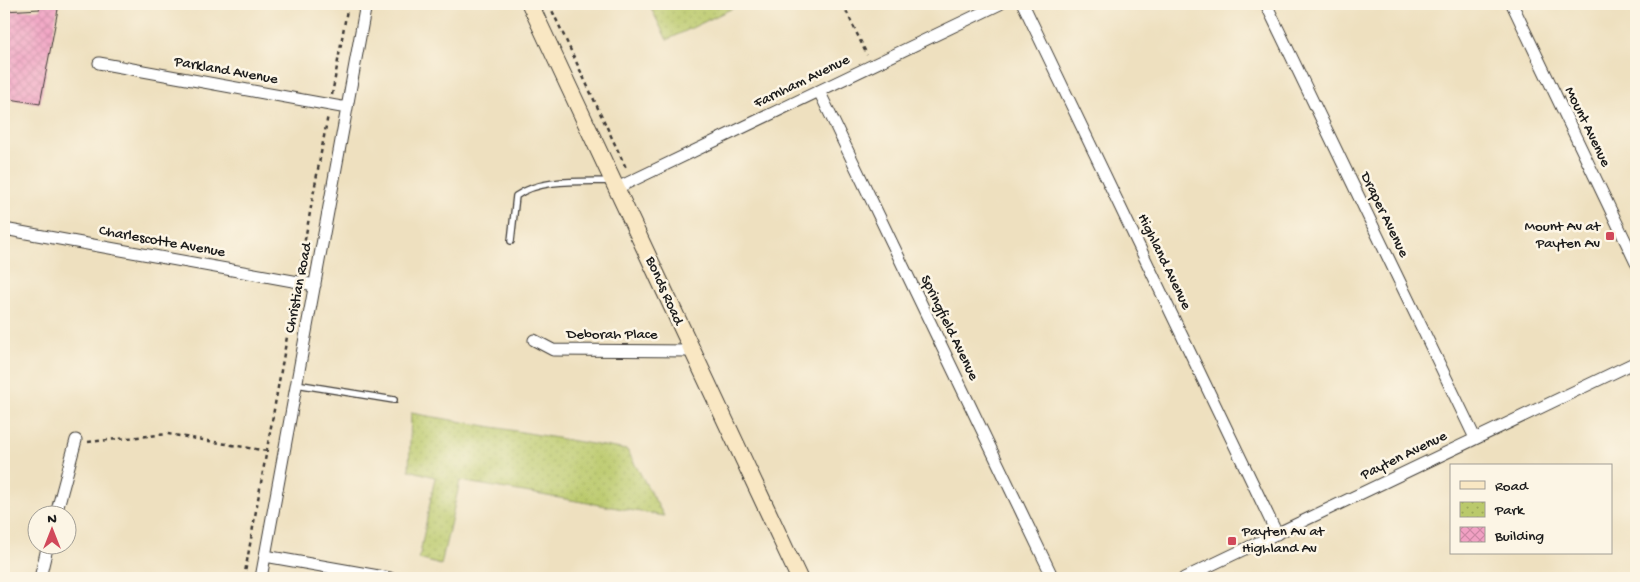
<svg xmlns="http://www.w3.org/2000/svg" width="1640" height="582" viewBox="0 0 1640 582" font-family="'Gochi Hand',sans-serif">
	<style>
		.park { fill: url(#park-dots); stroke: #6b7244 }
		.building { fill: url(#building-cross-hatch) }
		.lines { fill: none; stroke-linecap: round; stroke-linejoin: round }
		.service-casing { stroke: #3c3934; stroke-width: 8 }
		.minor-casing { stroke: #3c3934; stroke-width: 13 }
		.secondary-casing { stroke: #3c3934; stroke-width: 18 }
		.path { stroke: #3c3934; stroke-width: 2.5; stroke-dasharray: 4 4; stroke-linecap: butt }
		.service { stroke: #fff; stroke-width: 5.5 }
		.minor { stroke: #fff; stroke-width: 11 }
		.secondary { stroke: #f9e7c3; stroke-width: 16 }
		.poi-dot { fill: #d1495b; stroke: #fcf5e5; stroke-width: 2 }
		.labels { text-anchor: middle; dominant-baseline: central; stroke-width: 5; stroke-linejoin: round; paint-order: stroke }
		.street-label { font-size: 15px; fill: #1c1c1c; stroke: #fcf5e5 }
		.poi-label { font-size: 15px; fill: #1c1c1c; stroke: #fcf5e5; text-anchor: end }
	</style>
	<defs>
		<pattern id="park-dots" width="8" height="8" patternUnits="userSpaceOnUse" patternTransform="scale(1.25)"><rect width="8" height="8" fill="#bac96b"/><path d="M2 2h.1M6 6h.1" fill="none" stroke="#9fac5c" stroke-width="1.8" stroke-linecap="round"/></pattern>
		<pattern id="building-cross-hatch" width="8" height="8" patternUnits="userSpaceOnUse" patternTransform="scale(1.25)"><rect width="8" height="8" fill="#f1a0c3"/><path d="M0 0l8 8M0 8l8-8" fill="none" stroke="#ce89a7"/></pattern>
	</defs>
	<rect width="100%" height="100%" fill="#fcf5e5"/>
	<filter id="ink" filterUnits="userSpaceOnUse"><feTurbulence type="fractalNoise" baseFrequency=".02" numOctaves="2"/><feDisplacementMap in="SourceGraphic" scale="10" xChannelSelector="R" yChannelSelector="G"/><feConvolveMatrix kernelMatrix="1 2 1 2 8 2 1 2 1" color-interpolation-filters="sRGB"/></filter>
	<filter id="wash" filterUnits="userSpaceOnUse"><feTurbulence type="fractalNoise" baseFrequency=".0096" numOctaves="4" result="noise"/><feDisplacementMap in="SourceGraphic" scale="20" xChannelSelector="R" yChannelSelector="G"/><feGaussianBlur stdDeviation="1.12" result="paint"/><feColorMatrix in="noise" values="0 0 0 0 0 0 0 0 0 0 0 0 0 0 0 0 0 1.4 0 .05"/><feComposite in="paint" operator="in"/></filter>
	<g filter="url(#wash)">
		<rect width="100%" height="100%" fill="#eee0bf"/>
		<path class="park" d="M649 4H741L667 40Z
			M411 413 627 450 664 516 460 481 441 565 419 559 435 477 409 470Z"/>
		<g id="blocks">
			<path class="building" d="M40 4H59L40 104 4 98V64L7 49 4 48V11L40 9Z"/>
		</g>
	</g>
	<g filter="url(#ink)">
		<use href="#blocks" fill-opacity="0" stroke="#3c3934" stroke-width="1"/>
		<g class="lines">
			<defs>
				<path id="service" d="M511 241 516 196C541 178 582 182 612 181
					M296 384 394 400"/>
				<path id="minor" d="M1023 4 1277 534
					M1266 4 1475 438
					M1512 4 1636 263
					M99 63 347 108
					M819 91 1053 578
					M617 188 1000 4
					M4 229 315 285
					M534 340 553 350 692 351
					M56 514 76 440
					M265 556 390 578
					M40 578 48 544
					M261 578 366 4
					M1184 578 1636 362"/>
				<path id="secondary" d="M530 4 799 578"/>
			</defs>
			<use href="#service" class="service-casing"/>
			<use href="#minor" class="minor-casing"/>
			<use href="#secondary" class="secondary-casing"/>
			<path class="path" d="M549 4 627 170
				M843 4 867 55
				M332 95 348 4
				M299 272 328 115
				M88 442 168 434 267 451
				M244 578 295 292"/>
			<use href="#service" class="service"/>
			<use href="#minor" class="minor"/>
			<use href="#secondary" class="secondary"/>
		</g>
	</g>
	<g class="poi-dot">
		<rect x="1605" y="231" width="10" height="10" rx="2.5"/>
		<rect x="1227" y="536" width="10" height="10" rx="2.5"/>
	</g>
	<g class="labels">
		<g class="street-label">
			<text transform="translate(226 71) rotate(10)">Parkland Avenue</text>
			<text transform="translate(802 82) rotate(-26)">Farnham Avenue</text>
			<text transform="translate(1587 127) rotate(64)">Mount Avenue</text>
			<text transform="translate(1384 215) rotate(64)">Draper Avenue</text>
			<text transform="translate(162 242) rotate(10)">Charlescotte Avenue</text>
			<text transform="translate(1164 262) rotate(64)">Highland Avenue</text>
			<text transform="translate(299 288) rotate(-79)">Christian Road</text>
			<text transform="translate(664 291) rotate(66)">Bonds Road</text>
			<text transform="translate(949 328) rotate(64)">Springfield Avenue</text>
			<text x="612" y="335">Deborah Place</text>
			<text transform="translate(1404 456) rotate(-26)">Payten Avenue</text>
		</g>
		<g class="poi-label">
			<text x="1600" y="227">Mount Av at<tspan x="1600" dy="17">Payten Av</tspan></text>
			<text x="1242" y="532" text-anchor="start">Payten Av at<tspan x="1242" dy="17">Highland Av</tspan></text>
		</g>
	</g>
	<rect width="1640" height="582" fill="none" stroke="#fcf5e5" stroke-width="20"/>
	<rect x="1450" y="464" width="162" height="90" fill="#fcf5e5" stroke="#a29e95"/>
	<rect x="1460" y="481" width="25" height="8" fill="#f9e7c3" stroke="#a29e95"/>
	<text x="1495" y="490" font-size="15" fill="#1c1c1c">Road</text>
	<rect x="1460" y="502" width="25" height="15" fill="url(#park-dots)" stroke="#a29e95"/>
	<text x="1495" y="514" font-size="15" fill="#1c1c1c">Park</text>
	<rect x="1460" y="527" width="25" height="15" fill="url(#building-cross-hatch)" stroke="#a29e95"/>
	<text x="1495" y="540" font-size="15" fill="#1c1c1c">Building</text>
	<g transform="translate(52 530)"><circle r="24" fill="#fcf5e5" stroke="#a29e95"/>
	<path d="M0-4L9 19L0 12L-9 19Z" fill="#d1495b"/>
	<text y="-8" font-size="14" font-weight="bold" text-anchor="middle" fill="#1c1c1c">N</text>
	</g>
</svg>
